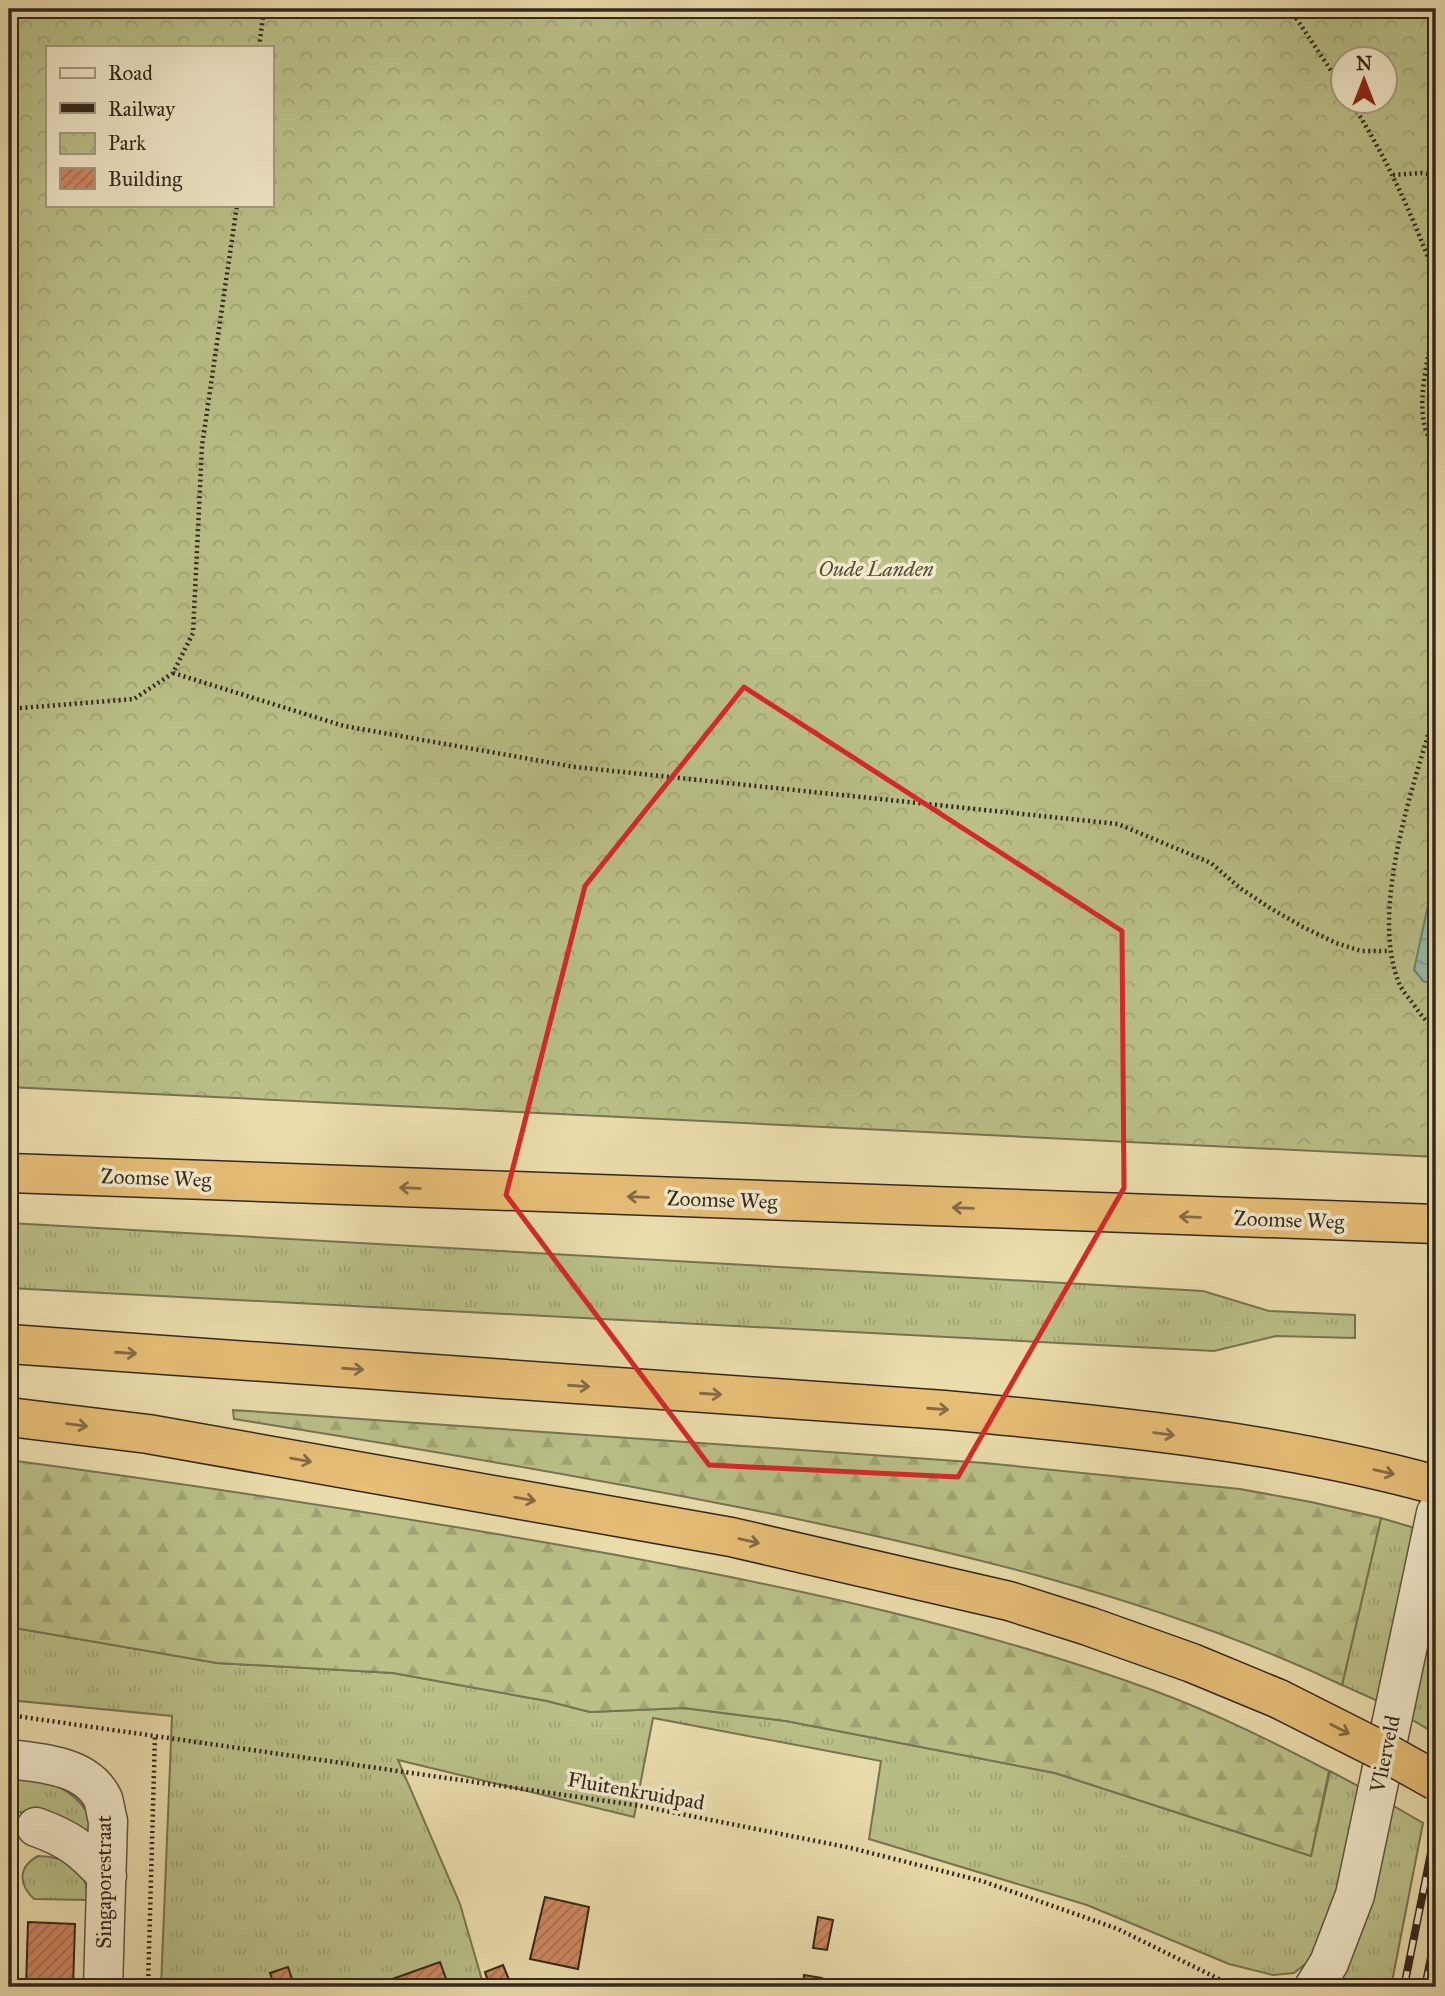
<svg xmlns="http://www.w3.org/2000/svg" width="1445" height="1996" viewBox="0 0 1445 1996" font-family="'IM FELL Great Primer',serif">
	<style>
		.grass { fill: url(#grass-tufts); stroke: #767453; stroke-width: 2 }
		.forest { fill: url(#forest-firs); stroke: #767453; stroke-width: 2 }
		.park { fill: url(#park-crowns); stroke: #767453; stroke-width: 2; fill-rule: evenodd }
		.water { fill: url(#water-ripples); stroke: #6f8071; stroke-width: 2 }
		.building { fill: url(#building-hatch); stroke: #32271e; stroke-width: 2 }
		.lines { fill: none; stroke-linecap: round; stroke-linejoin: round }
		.minor-casing { stroke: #605442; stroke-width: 41 }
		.highway-casing { stroke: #32271e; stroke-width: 41 }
		.path { stroke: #32271e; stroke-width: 4.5; stroke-dasharray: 2 3.5; stroke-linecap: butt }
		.minor { stroke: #f2e9ca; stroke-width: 38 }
		.highway { stroke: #e6be76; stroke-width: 38 }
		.rail-casing { stroke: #32271e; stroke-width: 8 }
		.rail { stroke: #f2e9ca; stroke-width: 5; stroke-dasharray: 16; stroke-linecap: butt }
		.highway-bridge-casing { stroke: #32271e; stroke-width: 41; stroke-linecap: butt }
		.highway-bridge { stroke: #e6be76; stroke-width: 38 }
		.oneway { stroke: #836b46 }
		.marked { fill: none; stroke: #d62828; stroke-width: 5; stroke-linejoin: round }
		.labels { text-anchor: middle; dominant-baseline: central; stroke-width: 7; stroke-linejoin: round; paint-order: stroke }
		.park-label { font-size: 21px; font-style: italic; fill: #544d38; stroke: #f2e9ca }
		.street-label { font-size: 21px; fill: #32271e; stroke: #f2e9ca }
	</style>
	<defs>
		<pattern id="grass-tufts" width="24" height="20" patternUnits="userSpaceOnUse" patternTransform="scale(1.75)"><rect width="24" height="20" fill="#bac088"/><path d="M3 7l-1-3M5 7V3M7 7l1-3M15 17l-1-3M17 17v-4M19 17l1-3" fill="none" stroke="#a0a575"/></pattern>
		<pattern id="forest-firs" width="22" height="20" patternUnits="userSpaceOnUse" patternTransform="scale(1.75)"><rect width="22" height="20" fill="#bac088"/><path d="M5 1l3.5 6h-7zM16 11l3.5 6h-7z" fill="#a0a575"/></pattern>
		<pattern id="park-crowns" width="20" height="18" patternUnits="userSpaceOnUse" patternTransform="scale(1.75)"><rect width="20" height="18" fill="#bac088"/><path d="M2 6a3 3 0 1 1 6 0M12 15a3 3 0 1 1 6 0" fill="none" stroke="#a0a575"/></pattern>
		<pattern id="water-ripples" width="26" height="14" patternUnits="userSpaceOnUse" patternTransform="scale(1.75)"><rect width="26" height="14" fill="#98bca8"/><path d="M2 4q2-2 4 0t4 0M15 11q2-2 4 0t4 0" fill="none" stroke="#7d9988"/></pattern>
		<pattern id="building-hatch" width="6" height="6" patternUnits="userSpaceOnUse" patternTransform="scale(1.75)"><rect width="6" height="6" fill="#cf8862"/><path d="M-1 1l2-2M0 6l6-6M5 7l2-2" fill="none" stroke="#a96f50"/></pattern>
	</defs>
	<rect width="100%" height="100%" fill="#ebddad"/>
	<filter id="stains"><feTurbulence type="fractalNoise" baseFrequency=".00286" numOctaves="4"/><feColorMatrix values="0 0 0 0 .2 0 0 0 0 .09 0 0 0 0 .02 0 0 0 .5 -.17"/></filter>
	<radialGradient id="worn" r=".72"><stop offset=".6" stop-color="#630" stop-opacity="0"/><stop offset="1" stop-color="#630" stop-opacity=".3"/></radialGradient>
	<path class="grass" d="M9 1223 1203 1291 1269 1311 1355 1315V1338L1276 1336 1214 1351 9 1288Z
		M1381 1518 1418 1529 1380 1702 1342 1685Z
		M1436 1594V1734L1411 1719Z
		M9 1627 217 1663 393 1673 547 1701 590 1712 684 1708 786 1721 1055 1773 1311 1856 1330 1771 1362 1788 1349 1860 1317 1955 1294 1973 1273 1975 1229 1964 1087 1905 869 1839 881 1761 653 1718 634 1817 398 1760 460 1904 484 1987H449L439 1963 370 1987H161L172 1716 9 1700Z
		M9 1776C46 1780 71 1784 91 1818L90 1837 67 1821 9 1810Z
		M1392 1805 1423 1823 1391 1987H1335Z
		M38 1856C65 1856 90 1871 87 1900L34 1899C18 1884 18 1867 38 1856Z"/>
	<path class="forest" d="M233 1410 985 1463 1240 1489 1311 1502 1381 1518 1342 1685C1153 1596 947 1549 743 1508 574 1475 405 1446 234 1419Z
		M9 1460C210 1487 411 1518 611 1554 795 1588 980 1627 1155 1691 1215 1713 1273 1742 1329 1771L1311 1856 1055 1773 786 1721 684 1708 590 1712 547 1701 393 1673 217 1663 9 1627Z"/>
	<path class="park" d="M9 9H1436V1157L9 1087ZM47 47H271V205H47ZM1344 60H1386V102H1344Z"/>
	<path class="water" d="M1436 868V986L1423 981 1414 970Z"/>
	<path class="building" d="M545 1897 589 1907 578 1969 530 1959Z
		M818 1917 833 1920 827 1950 813 1948Z
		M28 1922 75 1924 73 1987H26Z
		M440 1962 449 1987H370Z
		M503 1965 512 1987H490L485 1972Z
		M288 1967 294 1985 275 1987 270 1973Z
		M804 1975 822 1978 820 1987H803Z"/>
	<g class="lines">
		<defs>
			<path id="minor" d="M9 1759C40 1763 87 1765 103 1799 105 1805 106 1814 108 1821L103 1987
				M36 1827C70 1839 83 1850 107 1876
				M1314 1987 1329 1963 1355 1895 1436 1513"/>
			<path id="highway" d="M9 1173 1436 1224
				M9 1344 944 1410C1108 1425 1276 1441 1436 1485
				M9 1417 148 1434 731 1537 1009 1601 1088 1626 1192 1663 1279 1699"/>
		</defs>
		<use href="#minor" class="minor-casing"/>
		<use href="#highway" class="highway-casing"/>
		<path class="path" d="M1290 9 1344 90
			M259 47 264 9
			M1351 102C1387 158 1413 216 1436 279
			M1393 175 1421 173 1436 175
			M1436 303C1435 344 1414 391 1426 431 1429 438 1433 445 1436 451
			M173 673 344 726 575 767 1118 824 1211 863 1240 888 1270 908 1303 927 1336 943 1361 951H1390
			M9 709 134 699 173 673 193 633 202 446 237 205
			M1436 709C1414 783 1369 910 1399 983 1402 991 1409 998 1414 1005 1421 1015 1426 1022 1436 1029
			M9 1715 641 1806 851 1848 982 1881 1118 1929 1235 1987
			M148 1987 155 1735"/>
		<use href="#minor" class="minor"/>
		<use href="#highway" class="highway"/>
		<defs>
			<path id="rail" d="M1404 1987 1436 1828
				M1425 1987 1436 1933"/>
		</defs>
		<use href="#rail" class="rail-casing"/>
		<use href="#rail" class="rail"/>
		<defs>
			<path id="highway-bridge" d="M1279 1699 1388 1754 1436 1781"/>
		</defs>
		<use href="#highway-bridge" class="highway-bridge-casing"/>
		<use href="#highway-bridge" class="highway-bridge"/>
	</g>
	<defs><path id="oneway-shaft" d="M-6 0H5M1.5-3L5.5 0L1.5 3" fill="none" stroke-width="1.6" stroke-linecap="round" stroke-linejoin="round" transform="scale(1.75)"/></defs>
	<g class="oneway">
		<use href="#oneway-shaft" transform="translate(410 1188) rotate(-178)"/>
		<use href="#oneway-shaft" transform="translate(638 1197) rotate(-178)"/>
		<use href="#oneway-shaft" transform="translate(963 1208) rotate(-178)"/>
		<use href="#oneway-shaft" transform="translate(1190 1217) rotate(-178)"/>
		<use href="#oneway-shaft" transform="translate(126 1353) rotate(4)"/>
		<use href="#oneway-shaft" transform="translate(353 1369) rotate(4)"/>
		<use href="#oneway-shaft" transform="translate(579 1386) rotate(4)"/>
		<use href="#oneway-shaft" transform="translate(711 1394) rotate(4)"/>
		<use href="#oneway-shaft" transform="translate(938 1409) rotate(4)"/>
		<use href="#oneway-shaft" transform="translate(77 1425) rotate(7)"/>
		<use href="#oneway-shaft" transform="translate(1164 1434) rotate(8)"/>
		<use href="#oneway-shaft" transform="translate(301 1460) rotate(10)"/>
		<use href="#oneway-shaft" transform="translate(1384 1472) rotate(13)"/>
		<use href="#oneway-shaft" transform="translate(525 1499) rotate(10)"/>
		<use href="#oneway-shaft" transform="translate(749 1541) rotate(13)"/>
		<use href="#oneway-shaft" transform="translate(1340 1729) rotate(27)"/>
	</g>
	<path class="marked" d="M744 687 1122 931 1124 1188 958 1477 709 1465 506 1195 585 886Z"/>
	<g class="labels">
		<g class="park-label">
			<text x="876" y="569">Oude Landen</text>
		</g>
		<g class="street-label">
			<text transform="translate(156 1178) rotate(2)">Zoomse Weg</text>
			<text transform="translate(722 1200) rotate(2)">Zoomse Weg</text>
			<text transform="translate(1289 1220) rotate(2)">Zoomse Weg</text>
			<text transform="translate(1385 1754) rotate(-78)">Vlierveld</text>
			<text transform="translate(636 1791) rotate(10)">Fluitenkruidpad</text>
			<text transform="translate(104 1882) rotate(-90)">Singaporestraat</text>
		</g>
	</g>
	<rect width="1445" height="1996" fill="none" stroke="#ebddad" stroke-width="35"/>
	<rect x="10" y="10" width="1424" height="1975" fill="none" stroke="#32271e" stroke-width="3.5"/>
	<rect x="18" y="18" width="1410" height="1961" fill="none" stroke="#32271e" stroke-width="2"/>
	<rect x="46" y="46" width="228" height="161" fill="#f2e9ca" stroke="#a59b85" stroke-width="2"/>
	<rect x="60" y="68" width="35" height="10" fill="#f2e9ca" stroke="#a59b85" stroke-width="2"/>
	<text x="108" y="80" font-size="21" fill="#32271e">Road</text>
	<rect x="60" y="103" width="35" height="10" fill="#32271e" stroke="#a59b85" stroke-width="2"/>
	<text x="108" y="116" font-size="21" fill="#32271e">Railway</text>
	<rect x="60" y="133" width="35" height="21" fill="url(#park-crowns)" stroke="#a59b85" stroke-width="2"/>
	<text x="108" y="150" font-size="21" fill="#32271e">Park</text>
	<rect x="60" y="168" width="35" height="21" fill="url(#building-hatch)" stroke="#a59b85" stroke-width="2"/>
	<text x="108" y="186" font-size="21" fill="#32271e">Building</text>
	<g transform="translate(1364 80)"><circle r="33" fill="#f2e9ca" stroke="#a59b85" stroke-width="2"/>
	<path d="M0-5L12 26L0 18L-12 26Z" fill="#8f2418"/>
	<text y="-10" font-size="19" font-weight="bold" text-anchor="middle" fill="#32271e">N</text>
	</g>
	<rect width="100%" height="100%" filter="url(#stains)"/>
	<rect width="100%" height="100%" fill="url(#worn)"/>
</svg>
